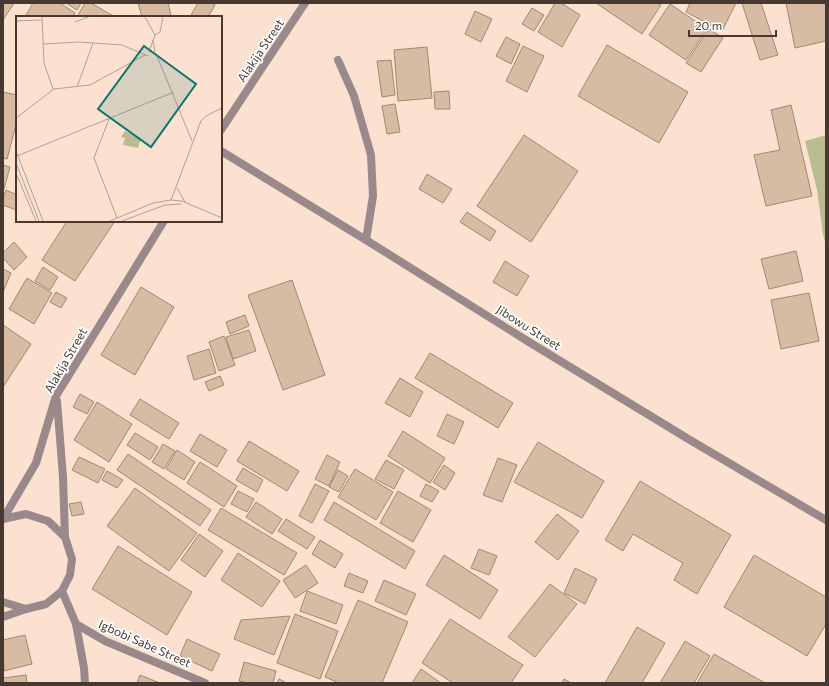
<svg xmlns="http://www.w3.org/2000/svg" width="829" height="686" viewBox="0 0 829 686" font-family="Commissioner,sans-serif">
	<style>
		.green { fill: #b9bc8f }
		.building { fill: #d7bba3; stroke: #a28871 }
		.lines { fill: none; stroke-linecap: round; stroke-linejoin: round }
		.service { stroke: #99898b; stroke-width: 8 }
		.minor { stroke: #99898b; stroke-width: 8 }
		.tertiary { stroke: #99898b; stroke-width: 8 }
		.labels { text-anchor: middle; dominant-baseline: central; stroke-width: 3.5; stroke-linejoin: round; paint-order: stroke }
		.street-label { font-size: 12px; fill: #473932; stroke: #fff }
		.inset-road { fill: none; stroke: #b49e91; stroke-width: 1 }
		.view { fill: #0f766e; fill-opacity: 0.15; stroke: #0f766e; stroke-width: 2 }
		.inset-edge { fill: none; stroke: #473932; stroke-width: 2 }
	</style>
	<rect width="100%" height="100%" fill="#fce1d1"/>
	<path class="green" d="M826 135V245L823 235 817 190 805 141Z"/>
	<path class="building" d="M3 3H14L3 20Z
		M33 3H60L75 13 73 17H25Z
		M66 3H81L77 10Z
		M85 3H91L115 17H77Z
		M138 3H168L171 15 161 17H142Z
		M198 3H212L215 5 208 17H190Z
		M555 3H561L580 15 562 47 538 32Z
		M596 3H657L661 5 642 34Z
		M690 3H736L722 31 686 12Z
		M742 3H761L778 55 760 60Z
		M786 3H826V41L795 48Z
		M670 4 707 29 686 60 649 35Z
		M532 8 544 15 534 31 522 24Z
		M475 11 492 19 481 42 465 34Z
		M709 29 723 38 701 72 686 63Z
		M506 37 520 44 511 64 496 56Z
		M607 45 688 92 659 143 578 96Z
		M523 46 544 56 527 92 506 81Z
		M427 47 432 98 398 101 394 50Z
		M391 60 395 95 382 97 377 61Z
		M449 91 450 109H435L434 92Z
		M3 92 17 95V121L7 159 3 158Z
		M395 104 400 132 387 134 382 106Z
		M791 105 812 196 766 206 754 155 780 150 771 110Z
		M524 135 578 171 531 242 477 206Z
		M3 165 10 167 4 189H3Z
		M427 174 452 189 443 203 419 189Z
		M6 190 17 195V207L16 210 3 205V198Z
		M467 212 496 231 490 241 460 222Z
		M67 221H115L75 281 42 260Z
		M14 242 27 257 14 270 3 258V253Z
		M796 251 803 281 769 289 761 259Z
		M505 261 529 276 517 296 493 282Z
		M43 267 58 277 50 290 35 281Z
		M3 269 11 273 3 292Z
		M27 278 52 293 34 324 9 309Z
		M292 280 325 375 283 390 248 295Z
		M141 287 174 307 135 375 101 355Z
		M56 292 67 298 61 308 50 302Z
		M809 293 819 341 781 349 771 300Z
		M245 315 249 326 230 334 226 322Z
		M3 325 31 344 3 387Z
		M249 330 256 351 233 359 226 337Z
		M224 336 235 365 219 371 209 342Z
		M209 349 216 373 194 380 187 356Z
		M430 353 513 403 498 428 415 378Z
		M220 376 224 385 209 391 205 382Z
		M400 378 423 392 410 417 385 403Z
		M80 394 94 402 87 414 73 407Z
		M140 399 179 423 169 439 130 415Z
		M97 402 132 424 109 462 74 440Z
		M447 414 464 422 454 444 437 436Z
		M403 431 445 458 430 483 388 456Z
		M135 433 158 447 150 460 127 445Z
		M200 434 227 450 217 467 190 451Z
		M249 441 299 471 287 491 237 461Z
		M538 442 604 481 582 518 514 482Z
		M163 444 175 451 164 469 152 462Z
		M177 450 195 462 184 480 166 469Z
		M128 454 211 510 200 526 117 470Z
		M327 455 340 462 329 486 315 479Z
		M79 457 105 469 98 483 72 470Z
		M498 458 517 465 502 502 483 495Z
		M386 460 404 470 394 489 375 479Z
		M200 462 237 486 224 507 187 483Z
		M444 465 455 473 445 490 433 482Z
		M243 468 263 480 257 492 236 480Z
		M355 469 393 492 376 520 338 497Z
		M338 470 348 476 339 492 329 487Z
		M107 471 123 480 117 488 102 480Z
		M640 481 731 535 697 594 674 580 683 563 633 534 623 551 605 540Z
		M315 484 329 491 312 523 299 516Z
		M426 484 439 491 432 502 420 496Z
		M135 488 197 533 169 571 107 526Z
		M238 491 254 499 247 512 231 504Z
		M398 491 431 510 413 542 380 523Z
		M81 502 84 514 72 516 69 504Z
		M256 502 282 519 272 534 246 517Z
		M334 502 415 551 405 569 324 520Z
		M221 508 297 553 284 575 208 530Z
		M557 514 579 531 558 560 535 542Z
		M286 519 315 537 307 549 278 531Z
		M199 534 223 551 205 577 181 560Z
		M320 540 343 554 335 568 312 554Z
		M118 546 192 592 167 635 92 589Z
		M479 549 497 556 489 575 471 568Z
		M238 553 280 581 262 607 221 580Z
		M444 555 498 590 480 619 426 585Z
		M754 555 826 597V624L807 656 724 607Z
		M306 565 318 583 295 598 283 580Z
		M575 568 597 579 585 604 564 593Z
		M349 573 368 581 363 593 344 586Z
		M384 580 416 594 406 615 375 601Z
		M550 584 577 604 535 657 508 637Z
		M307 591 343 605 336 624 300 611Z
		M358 600 408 622 382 683H339L325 677Z
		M295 614 338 631 320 679 277 663Z
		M290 616 274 655 234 639 241 620Z
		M450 619 523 665 511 683H453L422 663Z
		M637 627 665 643 642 683H605Z
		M25 635 32 664 4 671 3 640Z
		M187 639 220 654 212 671 180 656Z
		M685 641 710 656 694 683H660Z
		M714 654 765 683H697Z
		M244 662 276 671 273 683H248L239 681Z
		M421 669 441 683H412Z
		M26 675 27 683H3V678Z
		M140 675 160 683H137Z
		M279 679 287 683H277Z
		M564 679 571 683H562Z"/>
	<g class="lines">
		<path class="service" d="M338 60 354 96 371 155 373 196 366 240"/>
		<path class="minor" d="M221 151 366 240 529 342 690 440 826 520
			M62 591 76 624 84 668 85 683
			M76 624 105 641 205 683"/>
		<path class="tertiary" d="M221 130 305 3
			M57 401 63 477 65 537
			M3 519 36 463 56 396 164 221
			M3 519 26 514 48 521 65 537 72 559 70 575 62 591 46 604 26 609 3 602
			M3 617 26 609"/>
	</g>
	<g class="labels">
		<g class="street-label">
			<text transform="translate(260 50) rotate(-56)">Alakija Street</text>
			<text transform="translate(529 327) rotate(32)">Jibowu Street</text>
			<text transform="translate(65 360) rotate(-60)">Alakija Street</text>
			<text transform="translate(145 643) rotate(24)">Igbobi Sabe Street</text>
		</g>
	</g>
	<g transform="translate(16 16)">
		<rect width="206" height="206" fill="#fce1d1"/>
		<path d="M109 115 125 122 122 132 107 129 109 122 105 121Z" fill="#b9bc8f"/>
		<path class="inset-road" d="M26 1 28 47 37 73M129 1 139 19M0 5 25 4M59 6 72 1M137 24 139 36M27 28 63 26 106 29 132 40M133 36 139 19 144 16 147 1M141 40 176 125M61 71 77 27M0 102 38 73 74 69 129 39M93 103 78 142 101 202M0 135 27 205M1 140 158 76M0 147 23 205M0 157 20 205M161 172 169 186M155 184 185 105 190 100 206 92M94 205 137 187 155 184 166 185 206 202M106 205 149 189 165 188"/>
		<path class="view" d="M128 30 180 68 135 131 82 93Z"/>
		<rect width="206" height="206" class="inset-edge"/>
	</g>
	<rect width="829" height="686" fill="none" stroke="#473932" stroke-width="8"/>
	<path d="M689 30v6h87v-6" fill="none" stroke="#473932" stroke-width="2"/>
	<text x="695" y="30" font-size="12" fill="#473932" stroke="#ffffff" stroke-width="3" paint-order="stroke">20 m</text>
</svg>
